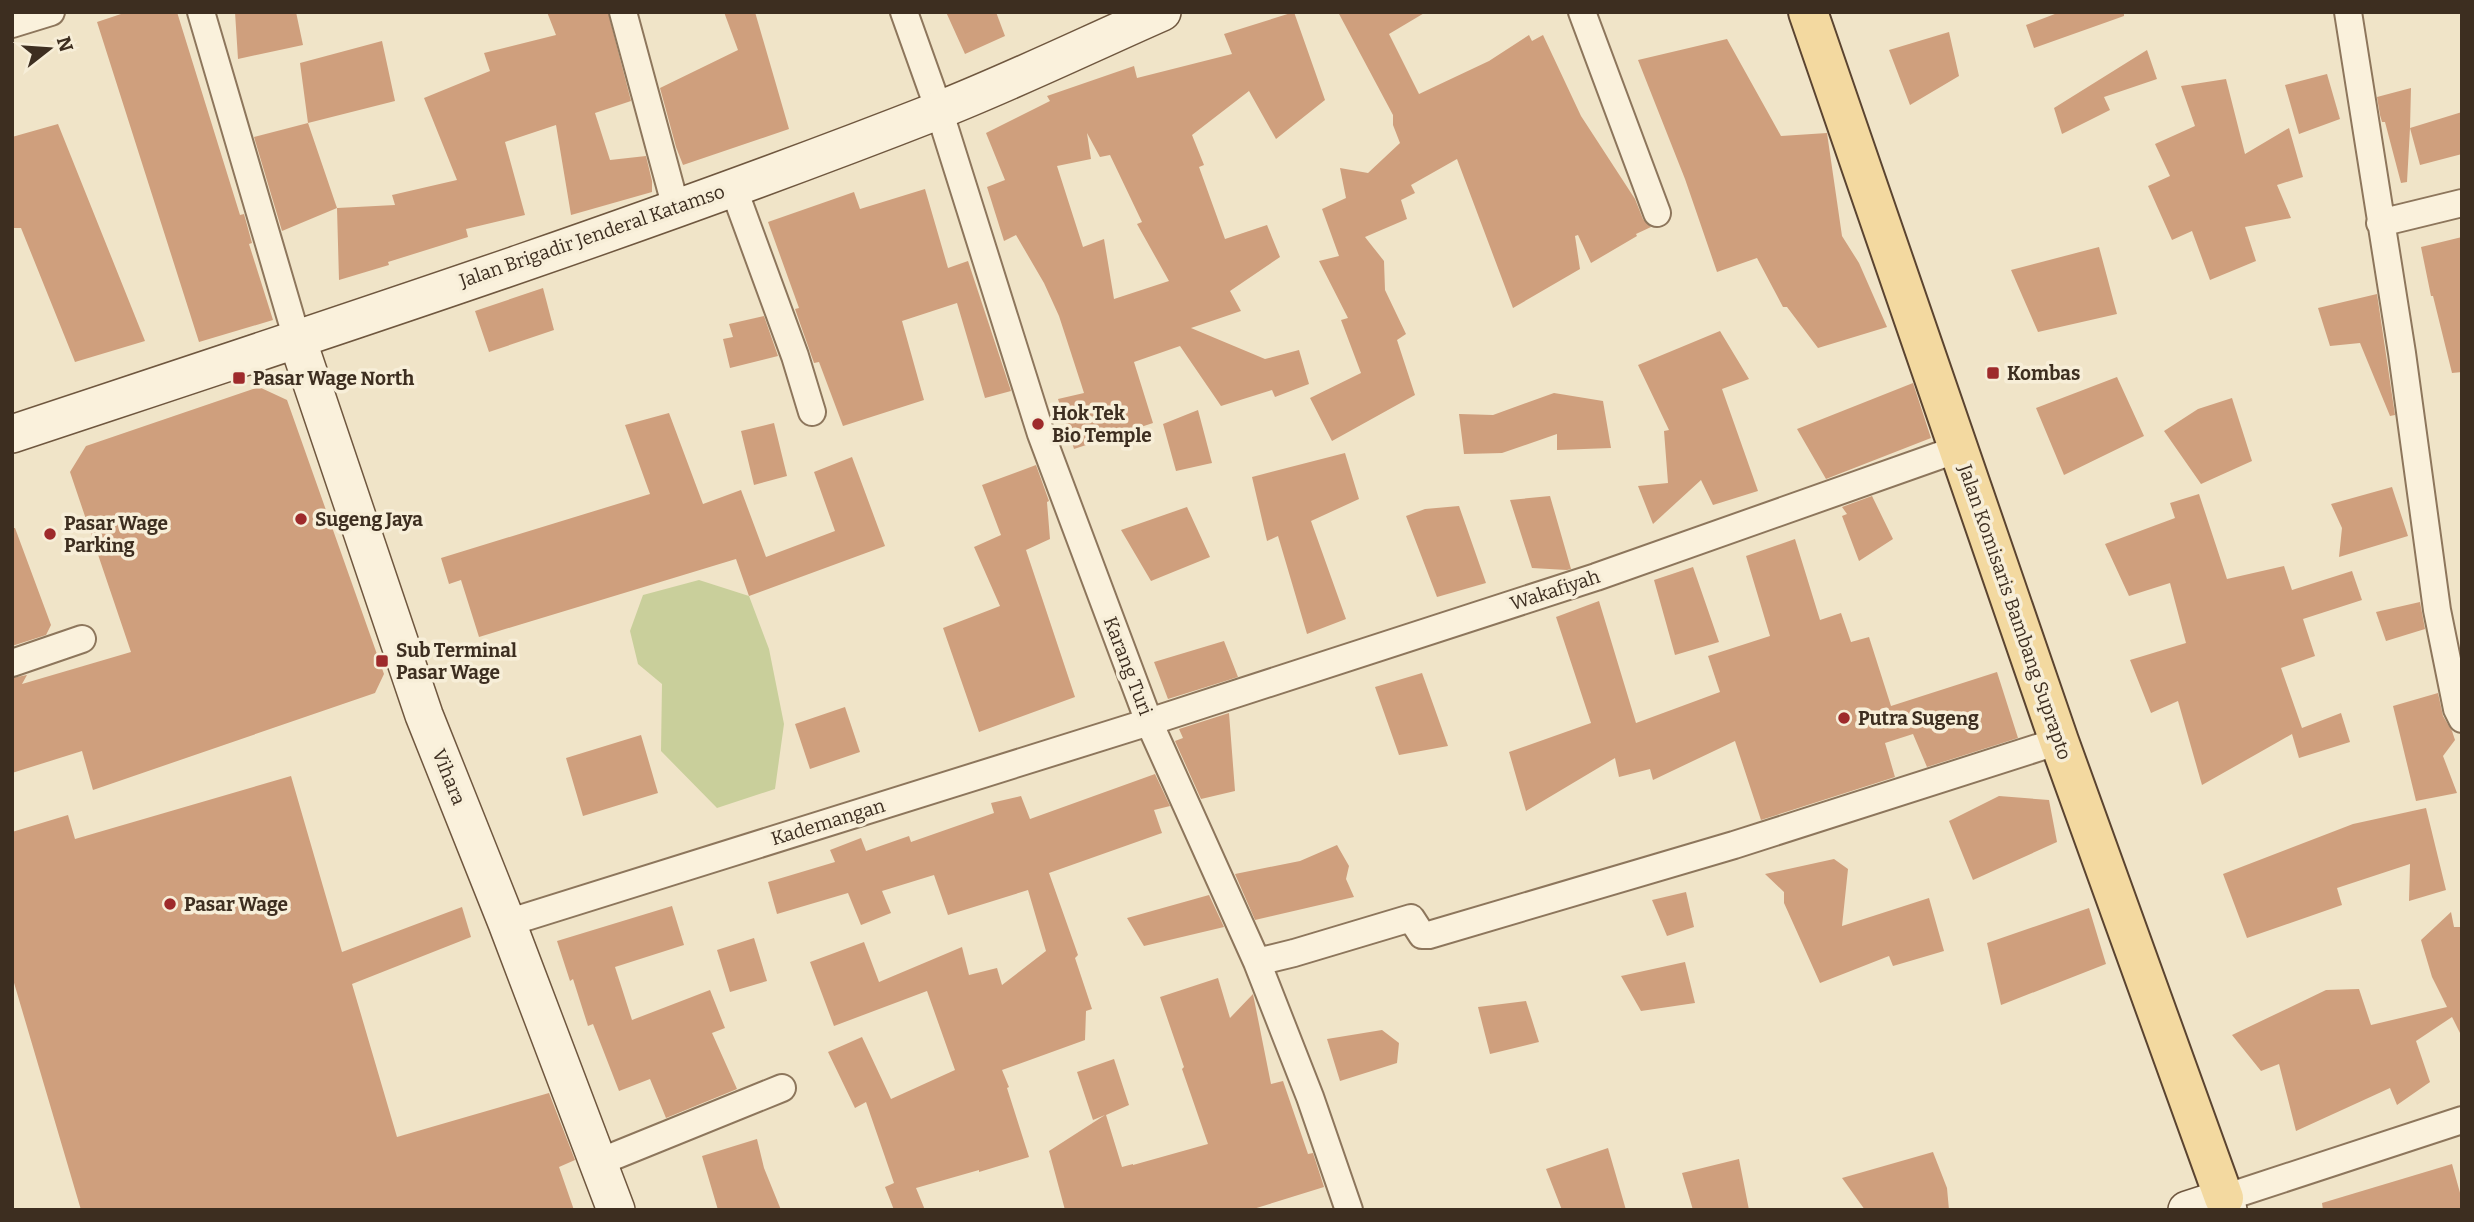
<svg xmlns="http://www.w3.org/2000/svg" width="2474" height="1222" viewBox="0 0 2474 1222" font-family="Bitter,serif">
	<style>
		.green { fill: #c9cf9b }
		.building { fill: #cf9f7d; fill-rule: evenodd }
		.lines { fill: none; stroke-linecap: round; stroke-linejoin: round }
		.street-casing { stroke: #8d765c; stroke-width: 30 }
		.secondary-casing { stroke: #6f573f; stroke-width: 40 }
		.primary-casing { stroke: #5b4430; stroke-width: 42 }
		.street { stroke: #faf1dc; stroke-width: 26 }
		.secondary { stroke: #faf1dc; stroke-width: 37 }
		.primary { stroke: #f3d9a0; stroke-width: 38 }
		.poi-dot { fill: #9e2a2b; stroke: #f7eed8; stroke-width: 2.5 }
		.labels { text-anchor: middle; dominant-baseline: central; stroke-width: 7; stroke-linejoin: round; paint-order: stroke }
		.street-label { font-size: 19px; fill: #3d2e20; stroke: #f7eed8 }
		.poi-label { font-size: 19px; font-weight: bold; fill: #3d2e20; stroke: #f7eed8; text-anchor: start }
	</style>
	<rect width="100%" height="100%" fill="#f0e4c8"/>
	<path class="green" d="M699 580 749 596 769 649 784 724 775 789 717 808 661 751 662 684 638 664 630 631 643 595Z"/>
	<path class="building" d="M127 12H177L240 215 244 214 252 243 249 244 273 320 199 342 97 22Z
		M235 12H296L303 45 238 59Z
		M547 12H608L631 101 595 113 610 160 646 156 652 181V192L571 215 556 125 505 142 525 215 466 229 468 237 388 262 389 265 339 280 337 208 395 205 392 195 457 180 424 98 490 71 484 53 556 35Z
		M724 12H755L789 129 683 165 676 147 660 88 738 50Z
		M946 12H996L1005 36 965 54Z
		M1294 12 1325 100 1276 139 1249 91 1192 135 1204 165 1199 167 1225 239 1267 225 1280 257 1230 291 1241 311 1191 328 1265 359 1299 350 1309 384 1275 397 1272 390 1221 406 1180 346 1134 362 1153 423 1074 449 1058 399 1084 393 1059 316 1044 283 1016 235 1004 241 987 187 1005 180 986 133 1050 101 1047 96 1134 66 1137 78 1232 54 1224 34ZM1087 133 1100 157 1110 155 1142 222 1137 224 1169 281 1114 299 1104 239 1083 247 1057 166 1091 159Z
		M1338 12H1426L1389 34 1419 94 1489 61 1529 35 1532 41 1543 35 1581 116 1635 199 1643 219 1651 227 1636 234 1637 236 1591 263 1578 235 1575 236 1580 269 1513 308 1457 159 1411 185 1415 193 1401 200 1407 219 1365 237 1384 261 1385 290 1406 334 1397 340 1415 395 1332 441 1310 398 1361 373 1341 320 1348 318 1319 261 1339 256 1322 209 1346 198 1340 168 1368 173 1400 143 1393 125V115Z
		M2060 12H2124V16L2034 48 2026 25Z
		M1949 32 1959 76 1910 105 1889 50Z
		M1727 39 1781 136 1827 133 1842 236 1859 263 1887 327 1818 348 1787 307H1783L1757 258 1717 272 1685 179 1638 60Z
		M382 41 395 101 308 123 300 63Z
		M2147 50 2157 79 2104 97 2110 110 2062 134 2054 108Z
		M2327 74 2340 119 2299 134 2285 85Z
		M2226 79 2245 154 2289 128 2303 177 2277 185 2291 218 2245 227 2256 261 2210 280 2192 231 2172 240 2148 186 2170 176 2155 144 2195 126 2181 86Z
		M2411 88 2410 128 2462 112V154L2420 165 2410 128 2407 182 2401 183 2385 122H2382L2380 115 2377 97Z
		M308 123 337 208 282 231 254 137Z
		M58 124 145 341 75 362 21 228H12V137Z
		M925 189 948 268 968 261 1011 391 985 398 957 303 902 321 924 400 843 426 819 362 814 363 795 309 799 308 768 222 854 192 860 209Z
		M2462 237V372L2452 373 2433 296H2431L2421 247Z
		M2099 247 2117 314 2038 332 2011 270Z
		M543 288 554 330 489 352 475 311Z
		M2377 294 2395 415 2390 416 2360 343 2330 346 2318 308Z
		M764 316 778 356 730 368 723 339 733 337 729 324Z
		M1720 331 1749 379 1722 389 1758 491 1713 505 1701 480 1653 524 1638 486 1668 483 1664 431 1669 430 1638 365Z
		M2117 377 2144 436 2064 475 2036 408Z
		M1913 383 1931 438 1826 479 1797 429Z
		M259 387 287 400 384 674 375 693 93 790 82 751 12 773V678L27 675 22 684 131 652 70 472 86 446Z
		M1554 393 1603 401 1611 448 1557 450V434L1502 453 1464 454 1459 414 1493 415Z
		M2232 398 2252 461 2201 484 2164 431 2198 409Z
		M1198 410 1212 463 1176 471 1163 424Z
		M669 413 703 504 741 490 766 557 835 531 814 472 852 457 885 546 749 596 736 559 479 637 461 580 449 584 441 558 650 494 625 425Z
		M774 423 787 476 754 485 741 431Z
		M1345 453 1359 499 1311 521 1346 619 1307 634 1278 536 1267 541 1252 477Z
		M1036 465 1049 501 1047 502 1050 539 1026 550 1075 697 979 732 943 628 1000 606 974 547 1001 535 982 485Z
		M2392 487 2408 536 2339 557 2342 528 2331 504Z
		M2199 494 2227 579 2284 566 2292 590 2352 571 2362 600 2303 619 2315 656 2281 668 2302 728 2341 713 2350 742 2299 758 2292 734 2202 785 2178 701 2151 713 2130 660 2186 643 2170 583 2129 596 2105 544 2175 518 2170 503Z
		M1550 496 1571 569 1567 570 1532 568 1510 500Z
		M1872 496 1893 539 1859 561 1842 516 1847 514 1842 507Z
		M1459 506 1486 583 1437 597 1406 516 1425 509Z
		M1187 507 1210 557 1151 581 1121 530Z
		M12 528H15L51 625 46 635 12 646Z
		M1795 539 1820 620 1841 613 1851 642 1869 637 1891 706 1997 672 2018 738 1927 767 1913 734 1885 743 1895 777 1761 820 1735 741 1653 780 1650 769 1619 777 1615 758 1526 811 1509 752 1591 723 1556 617 1599 601 1636 723 1720 692 1708 656 1770 636 1746 556Z
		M1693 567 1719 642 1675 655 1654 580Z
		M2420 602 2425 629 2386 641 2376 612Z
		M1224 641 1238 677 1168 699 1154 662Z
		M1422 673 1448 746 1399 755 1375 687Z
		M2438 693 2443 716 2452 731 2455 740 2443 756 2457 793 2416 801 2393 706Z
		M845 707 860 752 810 769 795 724Z
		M1229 713 1235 791 1201 799 1175 741 1183 738 1179 729Z
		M641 735 658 793 583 816 566 758Z
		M1155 774 1170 806 1154 810 1162 833 1049 873 1078 955 1075 958 1092 1009 1086 1011 1085 1040 1002 1070 1009 1087 1007 1088 1029 1157 979 1172V1170L916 1188 925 1210H894L885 1187 894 1183 866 1102 855 1108 828 1052 862 1037 891 1099 955 1070 927 991 834 1026 810 962 864 942 879 982 962 947 969 975 997 968 1002 985 1046 951 1028 890 948 915 934 875 882 891 891 913 861 925 848 893 777 914 768 882 835 862 830 850 861 838 866 851 909 836 911 842 994 813 991 803 1021 796 1030 819Z
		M291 776 342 952 462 907 471 937 352 984 397 1137 549 1093 575 1160 559 1167 574 1210H81L12 976V832L68 815 75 839Z
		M1999 796 2049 800 2057 842 1973 880 1949 821Z
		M2426 808 2446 890 2409 901 2410 864 2337 888 2342 905 2247 938 2223 874 2353 824Z
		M1337 845 1349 866 1346 879 1354 897 1255 920 1235 874 1300 861Z
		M1834 859 1848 869 1842 926 1929 898 1944 951 1893 966 1889 956 1820 983 1784 903V892L1765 874Z
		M1686 892 1694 927 1667 936 1652 900Z
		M1209 895 1224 927 1144 946 1127 918Z
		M672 906 684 945 615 967 632 1020 710 990 725 1028 712 1033 737 1089 666 1118 650 1079 619 1091 593 1024 588 1026 573 979 570 981 557 941Z
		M2089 908 2106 964 2001 1005 1987 943Z
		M2451 912 2454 927H2462V1037L2452 1017 2416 1041 2430 1082 2397 1105 2390 1088 2296 1131 2279 1064 2261 1071 2232 1035 2326 990 2359 989 2371 1025 2447 1007 2432 977 2421 940Z
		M754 938 767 981 730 992 717 950Z
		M1685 962 1695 1003 1641 1011 1621 976Z
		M1218 978 1230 1018 1253 994 1271 1084 1283 1081 1308 1154 1313 1153 1324 1187 1250 1210H1065L1049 1151 1105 1115 1093 1120 1077 1072 1114 1059 1129 1105 1106 1115 1122 1167 1133 1164V1165L1208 1144 1182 1069 1184 1067 1160 997Z
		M1526 1001 1539 1042 1490 1054 1478 1007Z
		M1382 1030 1399 1043 1397 1063 1340 1081 1327 1039Z
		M757 1139 764 1168 781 1210H718L702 1156Z
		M1608 1148 1626 1210H1562L1546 1169Z
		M1933 1152 1947 1188 1949 1210H1865L1842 1178Z
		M1739 1159 1749 1210H1693L1682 1173Z
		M2452 1164 2462 1200V1210H2323L2322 1203Z"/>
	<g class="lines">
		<defs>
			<path id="street" d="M201 12 297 339
				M623 12 676 208
				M904 12 939 110 1041 434 1149 722 1257 962 1310 1097 1349 1210
				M1582 12 1657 213
				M2348 12 2402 353 2437 610 2457 709 2462 719
				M12 24 51 12
				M733 187 795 356 812 412
				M2380 223 2462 203
				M12 663 82 639
				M507 923 1149 722 1596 577 1958 449
				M1257 962 1294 953 1411 918 1422 935H1429L1734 845 2059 741
				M597 1163 782 1088
				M2224 1198 2462 1120"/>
			<path id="secondary" d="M297 339 424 715 507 923 616 1210
				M12 434C322 331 633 230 937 111 1013 81 1087 45 1162 12
				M2187 1210 2224 1198 2228 1210"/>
			<path id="primary" d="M1808 12 2059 741 2224 1198"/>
		</defs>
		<use href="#street" class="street-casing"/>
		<use href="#secondary" class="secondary-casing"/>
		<use href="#primary" class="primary-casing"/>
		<use href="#street" class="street"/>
		<use href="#secondary" class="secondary"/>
		<use href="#primary" class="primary"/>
	</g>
	<g class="poi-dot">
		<rect x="1986" y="366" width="14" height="14" rx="3.5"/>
		<rect x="232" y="371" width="14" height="14" rx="3.5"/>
		<circle cx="1038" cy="424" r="7"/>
		<circle cx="301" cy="519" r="7"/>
		<circle cx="50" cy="534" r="7"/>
		<rect x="375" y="654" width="14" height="14" rx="3.5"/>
		<circle cx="1844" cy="718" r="7"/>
		<circle cx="170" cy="904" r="7"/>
	</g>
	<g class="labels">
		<g class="street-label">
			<text transform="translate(592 236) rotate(-19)">Jalan Brigadir Jenderal Katamso</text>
			<text transform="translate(1555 590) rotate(-18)">Wakafiyah</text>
			<text transform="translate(2015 612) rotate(71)">Jalan Komisaris Bambang Suprapto</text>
			<text transform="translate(1128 666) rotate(69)">Karang Turi</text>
			<text transform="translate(449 777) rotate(68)">Vihara</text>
			<text transform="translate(828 822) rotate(-17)">Kademangan</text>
		</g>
		<g class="poi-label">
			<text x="2007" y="373">Kombas</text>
			<text x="253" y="378">Pasar Wage North</text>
			<text x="1052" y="413">Hok Tek<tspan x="1052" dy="22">Bio Temple</tspan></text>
			<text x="315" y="519">Sugeng Jaya</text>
			<text x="64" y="523">Pasar Wage<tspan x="64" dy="22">Parking</tspan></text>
			<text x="396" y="650">Sub Terminal<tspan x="396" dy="22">Pasar Wage</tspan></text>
			<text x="1858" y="718">Putra Sugeng</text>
			<text x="184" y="904">Pasar Wage</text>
		</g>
	</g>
	<rect width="2474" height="1222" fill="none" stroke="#3d2e20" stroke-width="28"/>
	<g transform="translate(49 49) rotate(73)" stroke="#f7eed8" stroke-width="5" paint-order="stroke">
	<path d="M0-5L12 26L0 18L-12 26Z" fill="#3d2e20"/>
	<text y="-10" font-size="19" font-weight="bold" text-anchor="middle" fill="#3d2e20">N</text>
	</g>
</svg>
